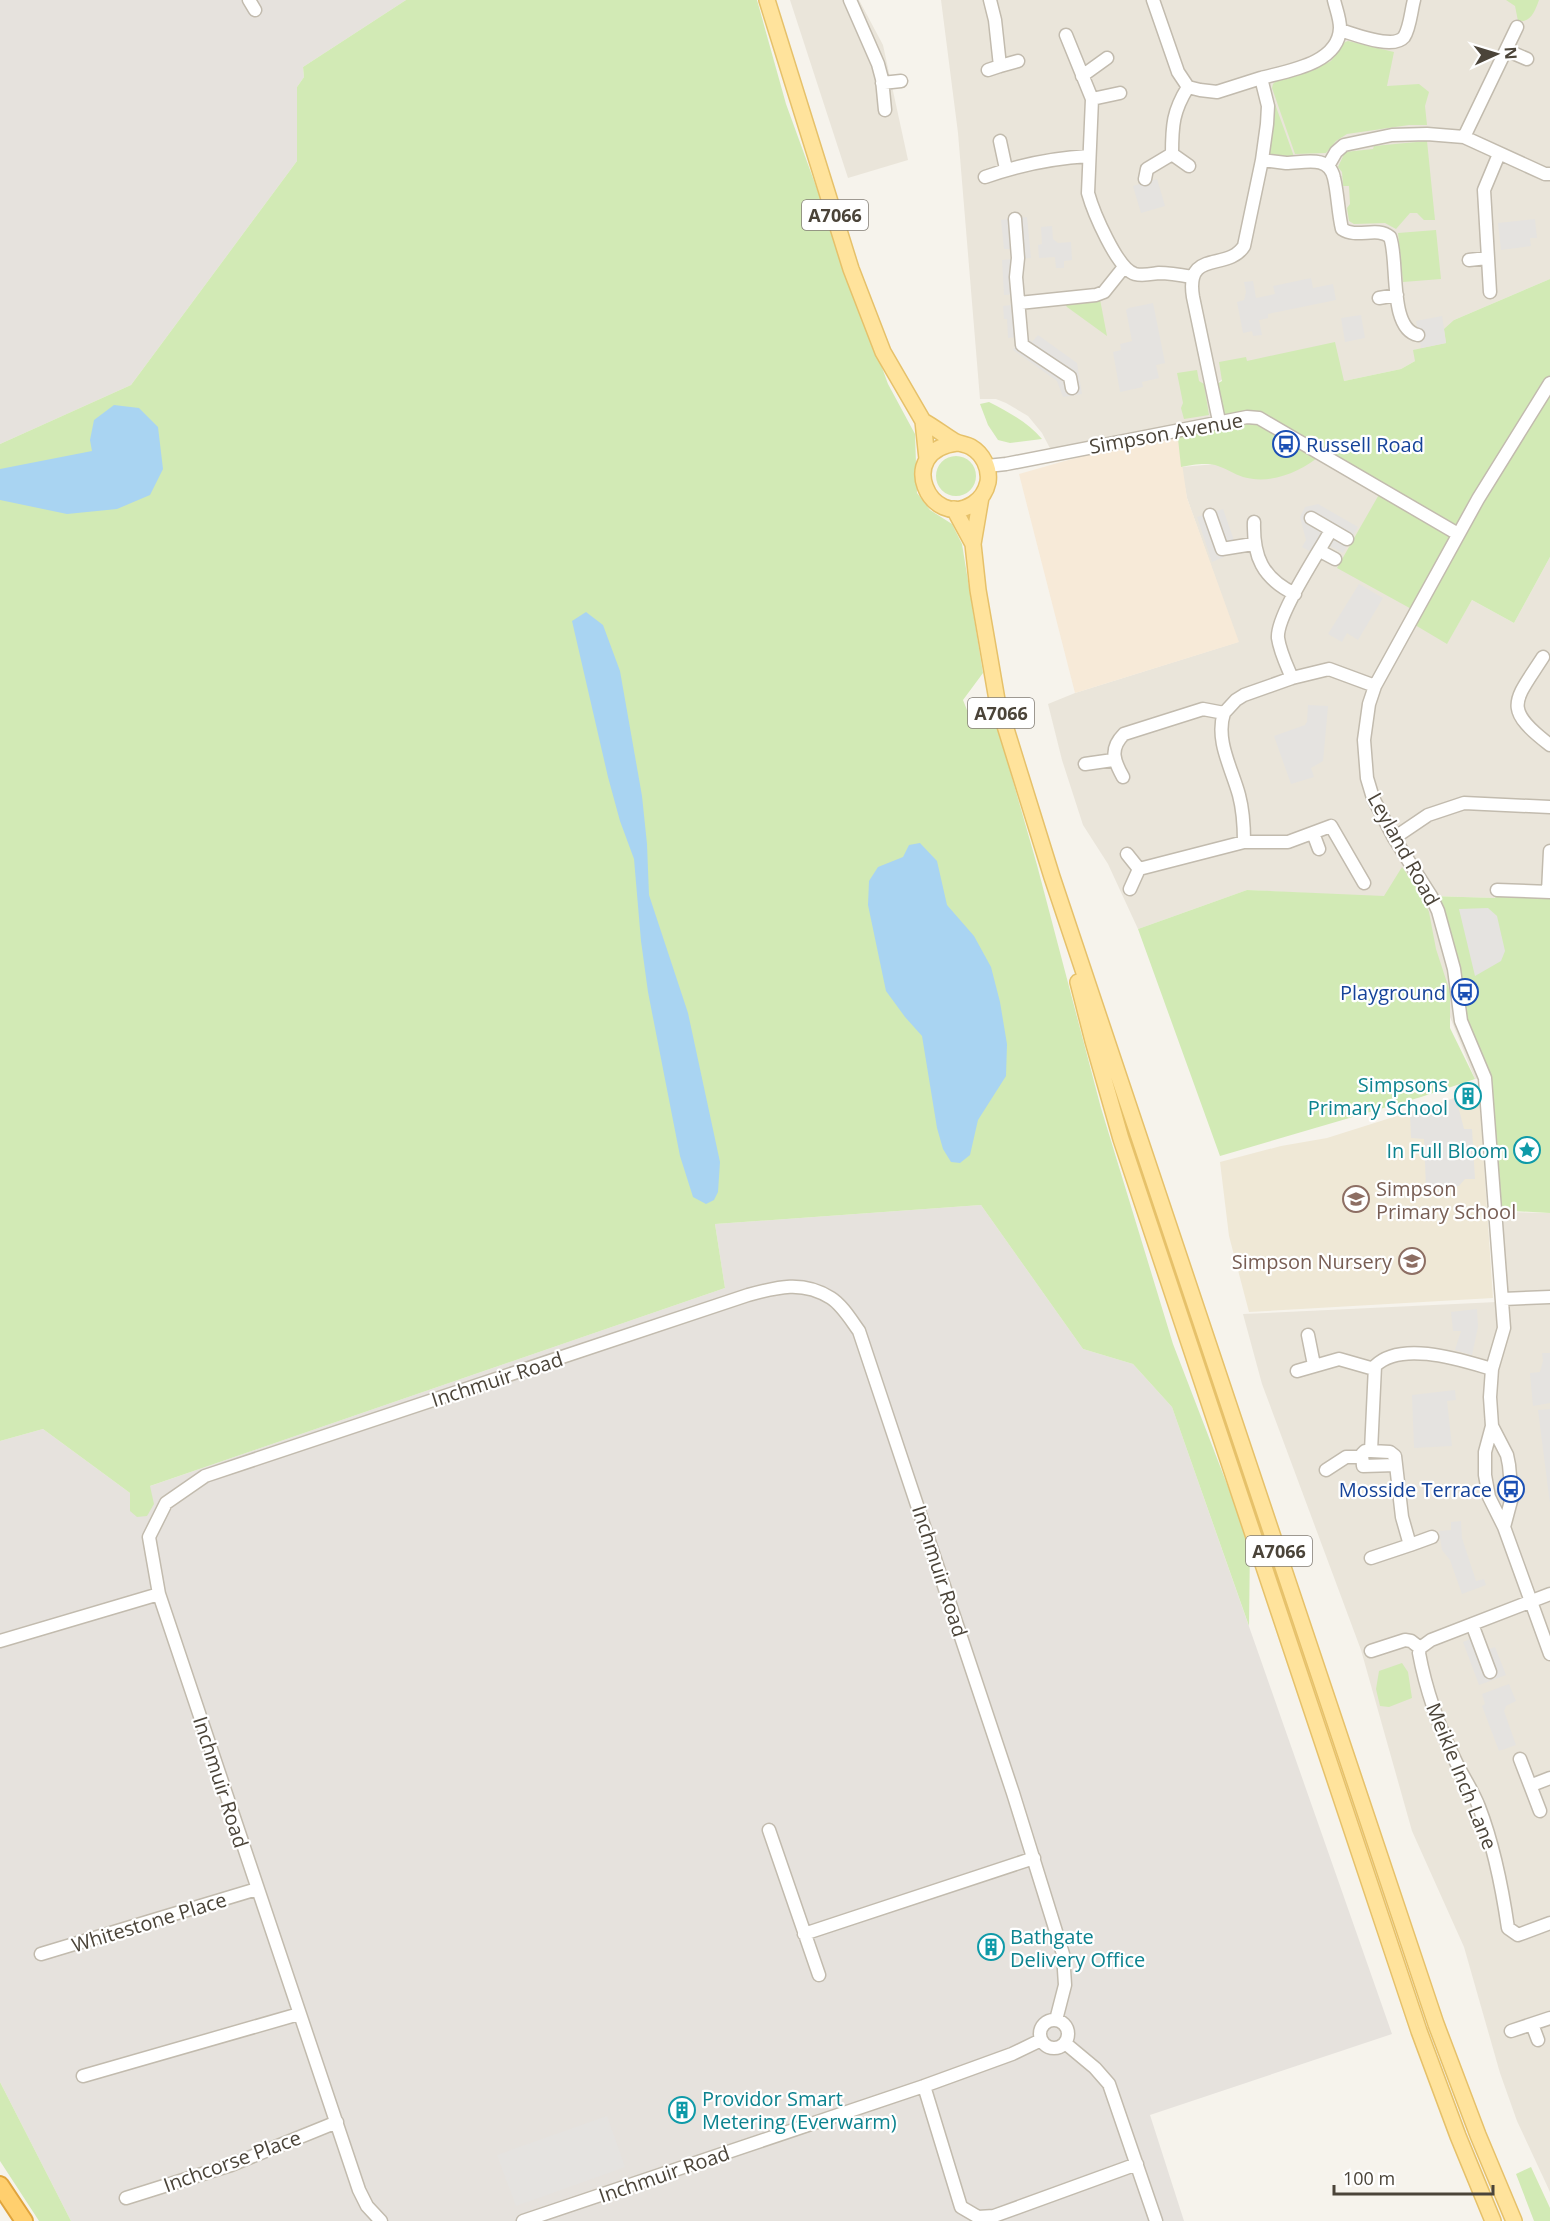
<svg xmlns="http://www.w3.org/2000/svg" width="1550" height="2221" viewBox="0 0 1550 2221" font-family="'Open Sans',sans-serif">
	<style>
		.residential { fill: #eae5da }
		.commercial { fill: #f7ead8 }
		.industrial { fill: #e6e2dd }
		.education { fill: #efe8d6 }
		.green { fill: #d2eab5 }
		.parking { fill: #e5e3e0 }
		.water { fill: #a9d4f2 }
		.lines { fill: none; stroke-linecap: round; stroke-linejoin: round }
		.minor-casing { stroke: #c2bbae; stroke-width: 15 }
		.major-casing { stroke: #e6c16a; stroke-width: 18 }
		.highway-casing { stroke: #e0a43c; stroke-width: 20 }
		.minor { stroke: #fff; stroke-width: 12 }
		.major { stroke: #ffe39c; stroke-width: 15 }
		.highway { stroke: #ffcf6e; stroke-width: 16 }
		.labels { text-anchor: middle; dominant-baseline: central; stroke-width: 4.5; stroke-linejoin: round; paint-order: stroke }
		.shield { fill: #fff; stroke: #817c74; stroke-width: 1.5 }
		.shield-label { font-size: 18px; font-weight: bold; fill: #4b4439 }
		.street-label { font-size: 20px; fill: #4b4439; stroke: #fff }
		.transit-label { font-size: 20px; fill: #164399; stroke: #fff; text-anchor: end }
		.culture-label { font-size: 20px; fill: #0d838f; stroke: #fff; text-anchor: end }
		.education-label { font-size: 20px; fill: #785e54; stroke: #fff; text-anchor: start }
	</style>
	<rect width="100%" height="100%" fill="#f6f3ec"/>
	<path class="residential" d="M790 0H859L883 45 908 160 848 178Z
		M941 0H1550V279L1454 320 1446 343 1401 369 1330 384 1247 361 1213 386 1219 421 1053 454 1042 433 1028 416 1006 403 996 399H980L958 133Z
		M1321 455 1381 490 1447 643 1472 600 1514 623 1550 557V892L1497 891 1495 898 1432 896 1485 1078 1475 1079 1402 898 1247 890 1138 929 1108 864 1083 825 1062 760 1048 704 1075 693 1238 642 1187 498 1181 467Z
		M1502 1212 1550 1213V2192L1517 2121 1500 2073 1464 1947 1412 1831 1361 1650 1262 1384 1243 1314 1497 1302Z"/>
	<path class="commercial" d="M1177 429 1187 498 1239 642 1075 693 1019 474Z"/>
	<path class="industrial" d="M0 0H406L303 67 304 77 297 87V161L131 385 0 444Z
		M981 1205 1083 1349 1133 1364 1172 1407 1392 2034 1150 2115 1184 2221H71L0 2082V1441L43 1429 130 1493 725 1288 715 1224Z"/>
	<path class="education" d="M1479 1090 1493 1298 1249 1312 1229 1236 1220 1162 1281 1146 1327 1138Z"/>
	<path class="green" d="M406 0H757L786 104 888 384 915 434 917 493 930 510 952 524 962 544 983 673 963 700 967 710 994 715 1037 865 1101 1108 1173 1344 1250 1544 1249 1626 1172 1407 1133 1364 1083 1349 981 1205 715 1224 725 1288 150 1486 154 1504 147 1516 137 1517 130 1511V1493L43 1429 0 1441V444L131 385 297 161V87L304 77 303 67Z
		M1506 0H1539C1535 11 1531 23 1518 21L1515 6Z
		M1348 41 1394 52 1387 86 1419 84 1429 92 1425 106 1427 125H1409L1347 134 1336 141 1326 153 1295 154 1272 88 1273 84 1277 80 1325 64 1331 61 1345 42Z
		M1267 100 1275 104 1296 162 1262 160Z
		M1427 141 1435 220H1424L1417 213H1410L1396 229 1385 223 1354 224 1349 221 1347 208 1350 204 1349 186H1343L1342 172 1338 167 1345 152 1373 149 1374 146Z
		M1436 230 1441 279 1403 282 1398 233Z
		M1550 279V557L1514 623 1472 600 1447 644 1410 622 1415 611 1337 568 1381 491 1321 455C1300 472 1271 485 1243 477 1234 474 1227 469 1218 466 1208 462 1191 465 1181 467L1177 429 1219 421 1213 386 1222 381 1219 362 1246 357 1247 361 1335 342 1344 381 1401 369 1415 361 1413 350 1446 343 1444 329 1454 320Z
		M1099 294 1107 336 1067 307 1061 299Z
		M1197 370 1199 381 1204 384 1209 415 1184 419 1181 408 1183 403 1177 373Z
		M989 402C1008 412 1028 422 1042 439L1010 443 998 440 988 425 980 404Z
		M936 476a20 20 0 1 1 40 0a20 20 0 1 1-40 0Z
		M1402 867 1419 890 1429 912 1436 949 1450 992V1028L1475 1079 1421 1097 1220 1156 1138 929 1247 890 1384 896Z
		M1497 890 1550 892V1213L1496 1210 1487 1093 1464 1033 1431 896 1495 898Z
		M1402 1663 1408 1672 1412 1698 1389 1707 1380 1706 1376 1689 1379 1671Z
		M0 2082 71 2221H39L0 2161Z
		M1531 2167 1550 2208V2221H1534L1516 2174Z"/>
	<path class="parking" d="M1157 179 1165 206 1141 213 1133 186Z
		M1027 217 1031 258 1013 259 1015 294 1004 295 1002 260 1012 259V249H1004L1001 220Z
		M1535 219 1537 238H1530L1531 246 1501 250 1498 223Z
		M1052 226 1053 239 1058 243 1071 242 1072 260 1064 261V268H1056L1055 257 1039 258 1038 245 1042 244 1041 227Z
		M1311 278 1313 288 1333 284 1336 300 1268 314V318L1259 320 1262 335 1253 336 1252 331 1243 333 1237 302 1244 300 1246 292 1244 282 1253 281 1256 298 1275 294 1273 286Z
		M1153 303 1165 363 1156 365 1159 378 1142 382 1143 387 1120 392 1113 352 1121 350 1120 344 1132 341 1126 310 1129 308Z
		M1011 305 1013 322 1025 321 1026 336 1032 342 1038 335 1077 363 1082 394 1063 397 1057 381 1013 350 1017 343 1016 337 1008 338 1007 319H1004L1003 306Z
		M1361 315 1365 338 1345 342 1341 318Z
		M1442 316 1446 343 1421 348 1416 321Z
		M1318 504 1358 527 1343 553 1324 543 1317 555 1302 547 1306 540 1300 517 1305 507Z
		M1223 509 1237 549 1223 554 1224 557 1212 562 1197 517Z
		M1359 584 1383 598 1358 640 1347 633 1342 642 1328 634Z
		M1308 705 1328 706 1323 761 1311 768 1314 777 1291 784 1274 736 1305 725 1307 722Z
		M1488 908 1497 916 1505 951 1501 961 1475 976 1459 909Z
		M1456 1098 1464 1129H1472L1475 1179H1465L1459 1186 1426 1188 1424 1139 1411 1138 1410 1114Z
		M1477 1309 1478 1327 1472 1355 1455 1350 1461 1331H1453L1451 1312Z
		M1542 1353H1550V1403L1533 1406 1530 1373 1540 1372 1543 1361Z
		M1455 1390 1456 1400 1447 1401 1452 1446 1414 1448 1412 1395Z
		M1550 1409V1504L1538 1410Z
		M1461 1521 1462 1538 1476 1581 1484 1579 1486 1585 1462 1594 1450 1560 1442 1550 1439 1531 1451 1530V1522Z
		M1480 1635 1486 1650 1495 1647 1506 1675 1479 1685 1463 1642Z
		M1509 1684 1516 1701 1506 1706 1504 1711 1516 1745 1499 1751 1482 1706 1485 1704 1482 1694Z
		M607 2116 625 2167 516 2206 497 2155Z"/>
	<path class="water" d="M114 405 139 408 158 427 163 469 150 495 117 509 67 514 0 500V469L92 451 90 440 94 420Z
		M586 612 603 625 620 671 642 796 647 844 649 895 688 1013 720 1162 718 1192 714 1200 706 1204 693 1197 680 1156 648 992 641 941 634 859 620 821 608 777 572 621Z
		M920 843 937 861 947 905 974 936 991 967 1000 1002 1007 1044 1006 1076 978 1120 970 1155 960 1163 951 1162 943 1149 937 1128 922 1036 905 1017 886 991 868 905 869 881 878 867 903 857 909 845Z"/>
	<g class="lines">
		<defs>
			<path id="minor" d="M249 0 255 10
				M850 0 878 64 882 79 885 110
				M990 0 995 20 1000 66 1018 61
				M1153 0 1178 72 1188 87 1200 90 1217 92 1261 78
				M1340 30C1354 34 1393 50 1404 37 1410 28 1411 11 1414 0
				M1066 35 1092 99 1088 193C1093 211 1117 269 1135 274 1143 276 1151 274 1159 273 1170 273 1181 275 1192 277
				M1506 50 1527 59
				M988 70 1000 66
				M1082 76 1107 58
				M882 83 901 81
				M1188 87C1173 111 1172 125 1172 154L1189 166
				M1092 99 1120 93
				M1464 137 1517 27
				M1000 141 1006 169
				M1262 160C1270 161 1278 162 1286 163 1303 163 1329 154 1334 178 1338 195 1338 212 1342 229 1357 239 1377 226 1390 237 1399 260 1388 329 1418 335
				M1328 166 1336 152 1344 145 1392 135 1427 134 1464 137 1545 174H1550
				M985 177C1019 165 1053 158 1089 156
				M1145 179 1147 169 1172 154
				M1015 219 1018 258 1016 277 1022 345 1070 377 1072 388
				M1469 260 1487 258
				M1490 292 1484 190 1499 154
				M1379 298 1397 295
				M1019 303 1096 295 1104 292 1124 267
				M1219 421 1193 297C1185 248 1228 272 1244 246L1262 160 1267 124 1268 106 1261 78C1287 71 1339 64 1340 28 1340 18 1336 9 1334 0
				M987 466 1006 464 1247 417 1259 418 1458 534
				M1210 515 1222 549 1253 544
				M1311 518 1347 539
				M1254 522C1253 556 1262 578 1295 594
				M1320 551 1335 559
				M1543 657C1514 702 1502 708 1550 745
				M1292 678C1287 666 1280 652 1278 638 1276 616 1319 552 1331 530
				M1224 713C1215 740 1232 769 1239 795 1243 810 1244 826 1244 842
				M1085 764 1113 760
				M1123 777C1114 761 1109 749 1124 734L1203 709 1224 713 1236 700 1244 695 1292 678 1329 669 1375 686
				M1313 833 1319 849
				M1394 838 1428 815 1464 803 1550 807
				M1127 854 1139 869 1130 889
				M1139 869 1244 842H1288L1331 826 1364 883
				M1497 890 1550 892
				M1548 892 1550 851
				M1503 1299 1550 1297
				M1308 1335 1314 1365
				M1297 1371 1339 1359 1374 1369
				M1492 1426 1485 1452V1475L1489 1497 1504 1527 1550 1654
				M1371 1451H1365L1362 1454 1363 1466 1396 1465
				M1326 1470 1346 1457H1362
				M1504 1527 1512 1497 1509 1465 1507 1455 1492 1426 1490 1397 1492 1369 1504 1328 1485 1078 1461 1021 1454 969 1438 911 1431 896 1394 838 1373 798 1367 778 1364 740 1369 704 1375 686 1478 499 1550 383
				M1432 1537 1410 1545 1402 1517 1395 1456 1390 1452 1371 1451 1375 1366C1401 1340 1461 1360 1492 1369
				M1371 1558 1410 1545
				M1550 1594 1431 1640 1420 1648 1419 1653C1426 1691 1439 1727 1456 1762 1463 1777 1473 1791 1479 1807 1494 1846 1502 1887 1508 1928L1518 1935 1550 1923
				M1472 1624 1490 1672
				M0 1641 159 1594
				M1371 1651 1405 1640 1411 1641 1420 1648
				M1520 1759 1540 1811
				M1532 1785 1550 1778
				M769 1830 819 1975
				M804 1934 1034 1858
				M41 1954 257 1889
				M1040 2034a14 14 0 1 1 28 0a14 14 0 1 1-28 0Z
				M1532 2024 1538 2040
				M1511 2031 1550 2018
				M1065 2043 1095 2068 1109 2084 1156 2221
				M83 2076 299 2014
				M924 2086 961 2207 978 2217 994 2216 1137 2164
				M126 2198 231 2165 337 2122
				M381 2221 367 2206 359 2190 159 1594 149 1537 166 1503 205 1476 748 1295C777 1287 803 1280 831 1298 842 1305 851 1320 859 1331L1013 1793 1063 1954 1065 1985 1056 2020
				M523 2221 924 2086 1012 2054 1041 2040"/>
			<path id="major" d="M767 0 851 269 883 352 923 421 927 459
				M923 421C934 427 944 435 954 441 959 444 966 444 971 447 983 454 990 468 988 482 986 491 981 499 973 504 930 531 894 451 957 443
				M981 497 973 544 978 590 997 700 1052 877 1436 2024 1478 2135 1514 2221
				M954 509 973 544
				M1078 982 1093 1041 1121 1139 1419 2031 1458 2136 1493 2221"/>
			<path id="highway" d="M0 2185 24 2221"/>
		</defs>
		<use href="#minor" class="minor-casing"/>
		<use href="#major" class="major-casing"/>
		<use href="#highway" class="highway-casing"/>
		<use href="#minor" class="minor"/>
		<use href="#major" class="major"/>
		<use href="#highway" class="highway"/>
	</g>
	<defs>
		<symbol id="bus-ring" viewBox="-11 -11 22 22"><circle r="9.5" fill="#fff" stroke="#1a4fb4" stroke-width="1.5"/><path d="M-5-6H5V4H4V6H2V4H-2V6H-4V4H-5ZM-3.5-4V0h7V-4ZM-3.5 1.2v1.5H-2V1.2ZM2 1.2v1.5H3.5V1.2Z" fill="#1a4fb4"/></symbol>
		<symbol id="building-ring" viewBox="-11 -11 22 22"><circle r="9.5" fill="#fff" stroke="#0f9aa8" stroke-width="1.5"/><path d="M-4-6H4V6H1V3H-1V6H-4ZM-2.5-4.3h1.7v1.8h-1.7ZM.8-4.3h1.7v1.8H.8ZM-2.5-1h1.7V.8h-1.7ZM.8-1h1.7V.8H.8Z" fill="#0f9aa8"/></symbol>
		<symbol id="sight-ring" viewBox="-11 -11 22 22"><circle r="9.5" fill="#fff" stroke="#0f9aa8" stroke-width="1.5"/><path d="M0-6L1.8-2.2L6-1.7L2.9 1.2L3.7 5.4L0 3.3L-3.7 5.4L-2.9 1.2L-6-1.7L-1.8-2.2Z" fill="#0f9aa8"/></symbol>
		<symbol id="school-ring" viewBox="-11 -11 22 22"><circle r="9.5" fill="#fff" stroke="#8d6e63" stroke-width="1.5"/><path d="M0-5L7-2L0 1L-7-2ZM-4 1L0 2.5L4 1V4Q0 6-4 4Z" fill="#8d6e63"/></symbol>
	</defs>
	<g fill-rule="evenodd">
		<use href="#bus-ring" x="1271" y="429" width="30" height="30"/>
		<use href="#bus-ring" x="1450" y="977" width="30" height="30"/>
		<use href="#building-ring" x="1453" y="1081" width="30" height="30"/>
		<use href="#sight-ring" x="1512" y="1135" width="30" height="30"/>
		<use href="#school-ring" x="1341" y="1184" width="30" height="30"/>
		<use href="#school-ring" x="1397" y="1246" width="30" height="30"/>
		<use href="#bus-ring" x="1496" y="1474" width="30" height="30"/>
		<use href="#building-ring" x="976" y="1932" width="30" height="30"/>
		<use href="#building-ring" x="667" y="2095" width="30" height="30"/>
	</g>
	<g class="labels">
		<g class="shield">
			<rect x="802" y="200" width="66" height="30" rx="4.5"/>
			<rect x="968" y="698" width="66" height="30" rx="4.5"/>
			<rect x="1246" y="1536" width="66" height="30" rx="4.5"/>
		</g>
		<g class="shield-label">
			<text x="835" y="215">A7066</text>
			<text x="1001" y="713">A7066</text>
			<text x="1279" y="1551">A7066</text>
		</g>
		<g class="street-label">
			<text transform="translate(1166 433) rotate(-10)">Simpson Avenue</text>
			<text transform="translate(1404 849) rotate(61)">Leyland Road</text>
			<text transform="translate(497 1379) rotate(-18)">Inchmuir Road</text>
			<text transform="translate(940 1571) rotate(72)">Inchmuir Road</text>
			<text transform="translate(1462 1776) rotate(68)">Meikle Inch Lane</text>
			<text transform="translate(221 1782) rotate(72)">Inchmuir Road</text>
			<text transform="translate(149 1922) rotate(-17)">Whitestone Place</text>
			<text transform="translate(232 2161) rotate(-20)">Inchcorse Place</text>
			<text transform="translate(664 2174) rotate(-19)">Inchmuir Road</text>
		</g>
		<g class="transit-label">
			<text x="1306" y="444" text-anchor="start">Russell Road</text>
			<text x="1446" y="992">Playground</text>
			<text x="1492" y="1489">Mosside Terrace</text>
		</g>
		<g class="culture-label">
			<text x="1448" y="1084">Simpsons<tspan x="1448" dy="23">Primary School</tspan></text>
			<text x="1508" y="1150">In Full Bloom</text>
			<text x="1010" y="1936" text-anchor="start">Bathgate<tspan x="1010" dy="23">Delivery Office</tspan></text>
			<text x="702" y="2098" text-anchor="start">Providor Smart<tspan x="702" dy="23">Metering (Everwarm)</tspan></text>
		</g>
		<g class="education-label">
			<text x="1376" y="1188">Simpson<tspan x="1376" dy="23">Primary School</tspan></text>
			<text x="1392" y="1261" text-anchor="end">Simpson Nursery</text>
		</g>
	</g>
	<g transform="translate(1496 54) rotate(86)" stroke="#ffffff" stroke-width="4.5" paint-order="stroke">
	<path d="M0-4.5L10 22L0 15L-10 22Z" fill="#4b4439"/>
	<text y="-9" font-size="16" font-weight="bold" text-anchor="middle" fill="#4b4439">N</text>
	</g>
	<path d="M1334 2185v9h159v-9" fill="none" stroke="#4b4439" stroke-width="3"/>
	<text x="1343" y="2185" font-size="18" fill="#4b4439" stroke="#ffffff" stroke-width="4.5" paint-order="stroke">100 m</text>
</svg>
